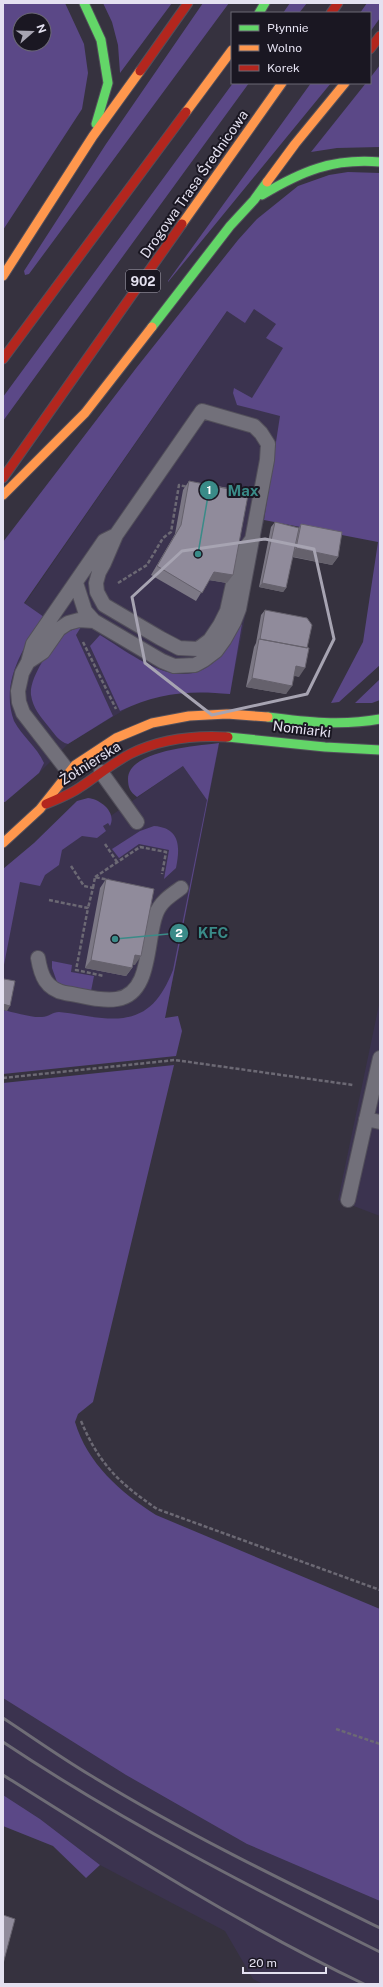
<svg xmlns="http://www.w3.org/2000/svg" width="383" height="1987" viewBox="0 0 383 1987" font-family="'Public Sans',sans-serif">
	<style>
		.built { fill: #3b334f }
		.green { fill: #5b4887; fill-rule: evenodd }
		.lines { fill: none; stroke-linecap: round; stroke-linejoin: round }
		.lane-casing { stroke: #524f5a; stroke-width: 16 }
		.fast-casing { stroke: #524f5a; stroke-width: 11 }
		.slow-casing { stroke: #524f5a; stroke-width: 11 }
		.jam-casing { stroke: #524f5a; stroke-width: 11 }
		.path { stroke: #6c6974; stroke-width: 2.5; stroke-dasharray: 4 2; stroke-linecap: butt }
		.lane { stroke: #72707a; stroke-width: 14 }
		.fast { stroke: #63d668; stroke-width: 9 }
		.slow { stroke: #ff974d; stroke-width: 9 }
		.jam { stroke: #b3261e; stroke-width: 9 }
		.rail { stroke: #6f6d76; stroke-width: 3 }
		.wall { fill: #7c7885 }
		.shaded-wall { fill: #65616c }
		.building { fill: #908b9b; stroke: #65616c }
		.marked { fill: none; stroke: #a7a4b2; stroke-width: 3; stroke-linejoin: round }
		.labels { text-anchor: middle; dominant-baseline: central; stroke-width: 4; stroke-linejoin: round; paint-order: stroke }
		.shield { fill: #1a1722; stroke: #a7a4b2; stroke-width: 1 }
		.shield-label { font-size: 13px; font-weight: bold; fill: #e4e1f0 }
		.street-label { font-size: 14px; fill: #e4e1f0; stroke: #1a1722 }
		.leader { fill: none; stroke: #3a8b88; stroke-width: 1.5 }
		.callout-dot { fill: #3a8b88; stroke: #1a1722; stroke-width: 1.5 }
		.mark-label { font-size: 12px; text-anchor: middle; font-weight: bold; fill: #fff }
		.callout-label { font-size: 15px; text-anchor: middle; font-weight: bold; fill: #3a8b88; stroke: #1a1722; stroke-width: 4; stroke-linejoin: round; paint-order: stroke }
	</style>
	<rect width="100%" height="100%" fill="#36323f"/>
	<path class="built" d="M239 294 294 334 264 520 230 694 199 692 181 693 148 698 134 704 68 744 39 773 3 730V635Z
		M219 746 165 1019 3 1033V890L183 766Z
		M380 1000V1216L338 1200Z
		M3 1698 126 1775 247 1844 380 1901V1984H263L253 1979 225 1931 100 1865 40 1819 3 1795Z"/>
	<path class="green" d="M3 3H65L84 44 88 73 82 109 3 230ZM20 20H44V44H20Z
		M103 3H172L120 73 118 45 112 22Z
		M203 3H229L29 274 25 275 24 271 106 144Z
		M290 3H307L299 13H283Z
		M367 3H380V18L370 32V13H360Z
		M380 65V147L337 148 311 152 366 83H370V78Z
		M233 83H249L3 421V397Z
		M311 83H331L168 282V281Z
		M348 172 380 173V665L339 702 331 703 363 642 378 542 264 520 280 416 237 405 233 393 234 388 252 398 283 348 266 338 276 324 254 309 245 323 227 311 24 603 44 617C23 647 0 683 14 721 22 736 37 747 44 763L39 773 5 802H3V542L137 367 238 240 257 219 298 186 329 175Z
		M242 624 230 694C189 690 157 693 120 711L90 646 100 635C132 654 179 695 215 661 226 651 233 636 242 624Z
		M81 627 76 635 113 716 68 744C59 742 54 733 48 726 40 716 33 708 31 695 29 678 50 648 62 636 67 631 75 629 81 627Z
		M380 679V700L372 703H355Z
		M219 743 165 1018 178 1016 182 1031 176 1056 3 1074V1010C13 1012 32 1018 42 1017 48 1017 53 1012 59 1012 73 1013 88 1017 102 1018 142 1022 159 1005 173 970L207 800 183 766 137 797C130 792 128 787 128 779 128 750 198 746 219 743Z
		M88 798C100 799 117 812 110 826L108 823 103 826 106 831 97 838 82 836 62 850 59 865 45 875 40 886 20 882 3 970V869L34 843 77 801Z
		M154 826C181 828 180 848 176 868L164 879 169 850 139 844 119 858 112 849 140 831Z
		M52 961 72 965 71 972 94 976 91 991 65 987 57 982 52 968Z
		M174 1065 93 1402 78 1414 75 1422C87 1463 121 1493 156 1515L380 1609V1901L247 1844 126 1775 3 1698V1083Z
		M3 1795 40 1819 100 1865 86 1878 53 1846 3 1826Z"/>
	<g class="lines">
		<defs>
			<path id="lane" d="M76 583 85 611 94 621
				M28 662 43 652 59 629 68 623 79 620 94 621 162 661 174 666 195 665 204 660 216 651 224 640 234 622 239 609 267 460 268 444 261 433 254 426 202 411 116 535 104 563 99 572 96 583 97 592 104 605 160 638 179 648 198 649 210 640 220 625 227 611 239 557 253 538
				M68 771 23 713 19 702 18 691 22 673 28 662 33 644 104 541 116 535
				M101 772 137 822
				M38 958C41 976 46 989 65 993 81 995 101 1002 117 999 152 994 146 939 156 914 160 902 171 895 181 888
				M366 1119 380 1122
				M348 1200 380 1058"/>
			<path id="fast" d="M84 3 101 40 108 83 96 124
				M259 13 265 3
				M262 195C302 171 333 158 380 162
				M152 327 230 226 254 200 267 182
				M268 717C306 722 342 726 380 719
				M228 737 325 747 380 750"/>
			<path id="slow" d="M186 112 232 50
				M267 182 295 144 345 83
				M182 224 282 83
				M3 276 93 136 140 71
				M3 495 85 413 152 327
				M3 843 40 809 75 765 116 738 152 723 189 716 227 714 268 717"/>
			<path id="jam" d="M331 13 338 3
				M370 49 380 36
				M140 71 188 3
				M3 359 186 112
				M3 478 182 224
				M46 804C57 799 69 795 79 788 96 777 111 764 130 754 160 739 195 735 228 737"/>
		</defs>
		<use href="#lane" class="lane-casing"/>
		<use href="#fast" class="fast-casing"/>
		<use href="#slow" class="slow-casing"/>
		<use href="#jam" class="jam-casing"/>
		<path class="path" d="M118 583 147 565 163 538 171 532 179 485 188 487
			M83 642 116 709
			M105 844 117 862
			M71 866 84 886 93 888 88 908
			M95 877 140 847 166 852 162 874
			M93 888 95 877 109 880
			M49 900 88 908 76 970 104 976
			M3 1078 175 1060 353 1085
			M81 1421C99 1464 119 1483 157 1509L380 1590
			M336 1729 380 1744"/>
		<use href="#lane" class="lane"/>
		<use href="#fast" class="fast"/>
		<use href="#slow" class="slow"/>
		<use href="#jam" class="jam"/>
		<path class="rail" d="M3 1718C32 1737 60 1757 90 1775 183 1832 282 1880 380 1928
			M3 1742C123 1822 252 1888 380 1952
			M3 1775C122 1850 237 1923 364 1984"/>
	</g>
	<path class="wall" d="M189 481 234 489 235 487 227 583 209 580 196 601 151 575 175 534 183 490Z
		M275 522 299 528 301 524 338 557 332 565 292 557 286 588 283 592 259 587 271 527Z
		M265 610 299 677 294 675 286 694 246 687 254 647 256 643 261 615Z
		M106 879 135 965 133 964 132 968 126 976 85 968 100 888Z"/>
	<path class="shaded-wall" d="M296 548 338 557 332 565 290 556Z
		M214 572 233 575 227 583 209 580Z
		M262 583 286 588 283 592 259 587Z
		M296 666 305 668 299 677 290 675Z
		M252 678 292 686 286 694 246 687Z
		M135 955 141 956 135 965 129 964Z
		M91 960 132 968 126 976 85 968Z
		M3 1004 10 1006 7 1011 3 1010Z"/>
	<path class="building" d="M189 481 234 490 235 487 249 490 233 575 214 572 202 593 157 566 181 525Z
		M275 522 299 528 286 588 262 583Z
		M301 524 342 532 338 557 296 548Z
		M265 610 307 618 312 625 307 648 260 639Z
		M259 639 309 648 305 668 296 666 292 686 252 678Z
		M106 879 154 889 141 956 135 955 132 968 91 960Z
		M4 979 15 981 10 1006 3 1004V983Z
		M3 1915 15 1919 3 1964Z"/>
	<path class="marked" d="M265 539 314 549 334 639 307 694 212 715 145 663 132 597 182 551Z"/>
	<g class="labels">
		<rect class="shield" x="126" y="270" width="34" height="22" rx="3"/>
		<g class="shield-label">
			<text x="143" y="281">902</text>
		</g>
		<g class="street-label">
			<text transform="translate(194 184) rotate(-55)">Drogowa Trasa Średnicowa</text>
			<text transform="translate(302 729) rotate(7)">Nomiarki</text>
			<text transform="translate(90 763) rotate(-32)">Żołnierska</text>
		</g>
	</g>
	<path class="leader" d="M198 554L209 490M115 939L179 933"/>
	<g class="callout-dot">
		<circle cx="198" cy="554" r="4"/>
		<circle cx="115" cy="939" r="4"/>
		<circle cx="209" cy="490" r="10"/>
		<circle cx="179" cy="933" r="10"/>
	</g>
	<g class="mark-label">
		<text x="209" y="494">1</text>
		<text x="179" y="937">2</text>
	</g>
	<g class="callout-label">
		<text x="243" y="496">Max</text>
		<text x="213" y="938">KFC</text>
	</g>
	<rect width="383" height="1987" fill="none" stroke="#e4e1f0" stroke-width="8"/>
	<rect x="231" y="12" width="140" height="72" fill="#1a1722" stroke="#6b6874"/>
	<rect x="239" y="25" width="20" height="6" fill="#63d668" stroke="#6b6874"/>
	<text x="267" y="32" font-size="12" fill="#e4e1f0">Płynnie</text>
	<rect x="239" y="45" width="20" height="6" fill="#ff974d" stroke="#6b6874"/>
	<text x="267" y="52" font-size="12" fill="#e4e1f0">Wolno</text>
	<rect x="239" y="65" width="20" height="6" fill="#b3261e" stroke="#6b6874"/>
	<text x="267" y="72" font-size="12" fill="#e4e1f0">Korek</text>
	<g transform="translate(32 32) rotate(70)"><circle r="19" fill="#1a1722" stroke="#6b6874"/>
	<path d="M0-3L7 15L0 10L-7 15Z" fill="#a7a4b2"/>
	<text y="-6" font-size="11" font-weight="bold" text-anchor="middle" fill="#e4e1f0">N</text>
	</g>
	<path d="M243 1967v6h83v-6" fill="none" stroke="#e4e1f0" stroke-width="2"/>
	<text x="249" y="1967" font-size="12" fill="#e4e1f0" stroke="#1a1722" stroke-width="3" paint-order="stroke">20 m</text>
</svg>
